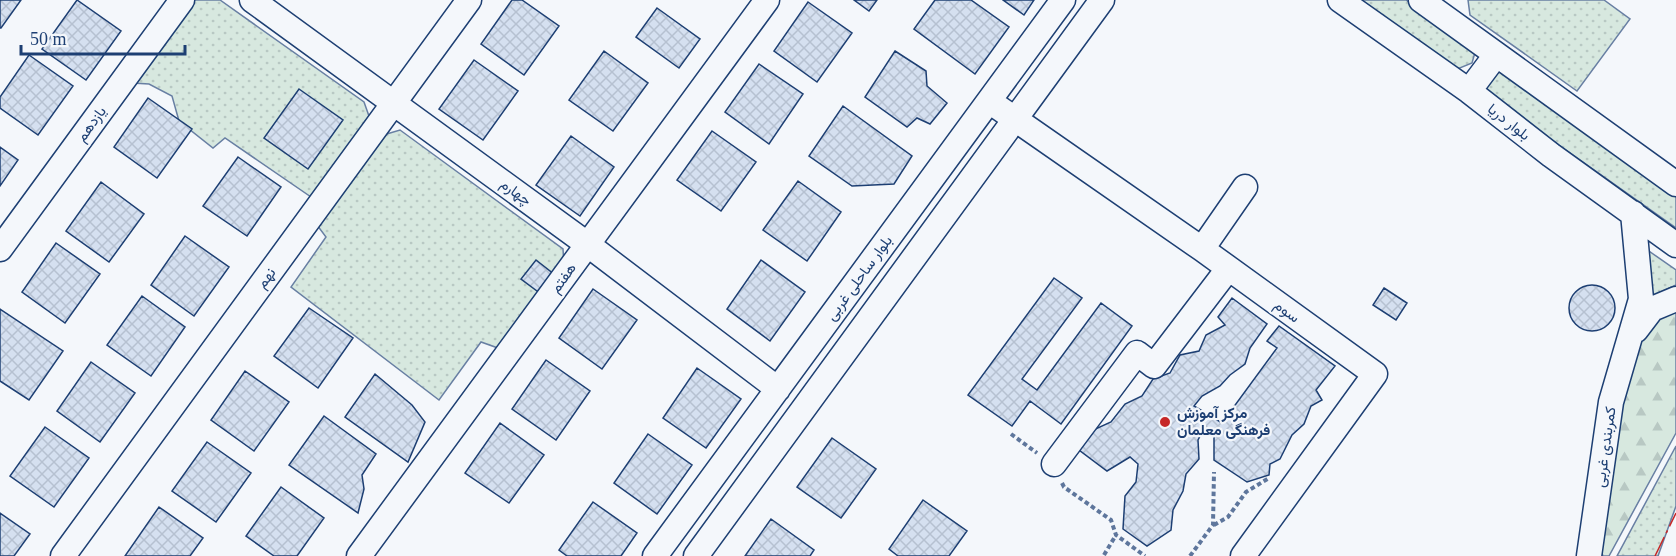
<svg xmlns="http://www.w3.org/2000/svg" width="1676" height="556" viewBox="0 0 1676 556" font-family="'Times New Roman',Vazirmatn,serif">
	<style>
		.green { fill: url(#green-dots); stroke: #687fa3; stroke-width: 1.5 }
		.forest { fill: url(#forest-firs); stroke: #687fa3; stroke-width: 1.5 }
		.building { fill: url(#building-cross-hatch); stroke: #1d3f73; stroke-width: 1.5 }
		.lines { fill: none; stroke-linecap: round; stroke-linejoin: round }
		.minor-casing { stroke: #1d3f73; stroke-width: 27 }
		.path { stroke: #5e769c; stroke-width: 4; stroke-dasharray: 4.5 3; stroke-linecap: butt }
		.minor { stroke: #f4f7fb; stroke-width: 24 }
		.power { stroke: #c62828; stroke-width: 1.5; stroke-dasharray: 21 4.5 3 4.5; stroke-linecap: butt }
		.poi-dot { fill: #c62828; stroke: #f4f7fb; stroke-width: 2 }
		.labels { text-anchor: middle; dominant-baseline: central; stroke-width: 4.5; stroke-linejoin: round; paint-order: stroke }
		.street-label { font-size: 15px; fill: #1d3f73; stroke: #f4f7fb }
		.poi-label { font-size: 15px; font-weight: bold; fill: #1d3f73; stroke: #f4f7fb; text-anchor: start }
	</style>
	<defs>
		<pattern id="green-dots" width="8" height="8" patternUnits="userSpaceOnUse" patternTransform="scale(1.5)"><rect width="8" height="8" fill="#d7e8df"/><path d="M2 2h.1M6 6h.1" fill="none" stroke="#b8c8c3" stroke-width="1.8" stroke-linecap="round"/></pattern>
		<pattern id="forest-firs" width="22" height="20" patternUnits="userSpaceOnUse" patternTransform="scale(1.5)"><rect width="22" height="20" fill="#d7e8df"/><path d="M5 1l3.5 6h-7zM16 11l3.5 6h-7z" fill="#b8c8c3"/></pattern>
		<pattern id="building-cross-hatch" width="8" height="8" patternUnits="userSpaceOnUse" patternTransform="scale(1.5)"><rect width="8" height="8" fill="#d5e0f0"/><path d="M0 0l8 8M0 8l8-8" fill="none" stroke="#b6c1d1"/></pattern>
	</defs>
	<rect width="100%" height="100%" fill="#f4f7fb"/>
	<path class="green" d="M193 0H220L364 102 370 119 314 199 225 138 213 148 179 121 172 96 149 84 133 83Z
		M1358 0H1406L1476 49 1472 63 1455 70Z
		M1468 0H1604L1630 19 1577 91 1470 15Z
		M1497 68 1676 195V228L1481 90Z
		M400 130 563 249 564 265 498 348 481 342 439 400 291 287 326 237 317 225 380 136Z
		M1646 249 1676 270V285L1650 297Z
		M1676 446V506L1658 556H1617Z"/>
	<path class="forest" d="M1676 307V433L1609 556H1603L1597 540C1607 479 1615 364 1655 317 1660 312 1670 310 1676 307Z"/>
	<path class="building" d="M0 0H21L1 28H0Z
		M77 0 121 31 86 80 42 49Z
		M512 0H522L559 26 524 75 481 44Z
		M854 0H877L869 11Z
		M935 0H971L1009 27 975 74 914 29Z
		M1003 0H1034L1024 15Z
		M808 2 852 33 817 82 774 51Z
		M657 8 700 39 679 68 636 37Z
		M604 51 648 83 613 131 569 100Z
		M895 51 926 71 927 86 947 103 930 124 917 118 907 127 865 97Z
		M29 55 73 86 38 135 0 108V97Z
		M474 60 518 91 483 140 439 109Z
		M759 64 803 94 769 144 725 112Z
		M299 89 343 120 308 169 264 138Z
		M148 98 192 129 157 178 114 147Z
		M843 106 912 156 894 184 852 186 809 156Z
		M712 131 756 162 721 211 677 180Z
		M571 136 614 167 580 216 536 185Z
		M0 147 18 160 0 186Z
		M238 157 281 187 247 236 203 206Z
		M798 181 841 212 807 261 763 230Z
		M101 182 144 214 109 262 66 231Z
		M185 236 229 267 194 316 151 285Z
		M56 243 100 274 65 323 22 292Z
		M536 260 555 275 541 294 521 279Z
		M761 260 805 292 770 341 727 309Z
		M1054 278 1082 298 1022 379 1037 390 1101 303 1132 326 1061 424 1030 401 1012 426 968 395Z
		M1569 308a23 23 0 1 1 46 0a23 23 0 1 1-46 0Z
		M1384 288 1407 303 1396 320 1373 305Z
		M593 289 637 320 602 369 559 338Z
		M142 296 185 327 151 376 107 345Z
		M1232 298 1267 324 1250 348 1245 364 1230 375 1220 386 1202 396 1194 406 1222 423 1277 348 1267 341 1279 326 1335 366 1316 390 1322 400 1311 406 1304 424 1292 435 1280 459 1270 464 1269 475 1247 482 1214 460V435L1204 429 1198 440 1199 459 1186 474 1183 491 1173 510 1171 530 1147 546 1123 529 1125 496 1136 482 1138 464 1130 457 1107 471 1079 450 1091 431 1111 422 1125 404 1142 396 1153 379 1170 373 1180 355 1199 351 1206 335 1225 325 1218 317Z
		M309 308 353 338 318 388 274 356Z
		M0 309 63 351 29 400 0 381Z
		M546 360 590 391 556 440 512 409Z
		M91 362 135 393 100 442 57 411Z
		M697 368 741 399 706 448 663 418Z
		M245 371 289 402 254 451 211 420Z
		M375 374 412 405 425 422 408 462 345 417Z
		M324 416 376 454 362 475 364 489 358 513 289 465Z
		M500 423 544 455 509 503 465 473Z
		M45 427 89 458 54 507 10 476Z
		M648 434 692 465 657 514 614 483Z
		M832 438 876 469 841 518 797 487Z
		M207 442 251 473 216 522 172 491Z
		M281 487 324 518 297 556H274L246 536Z
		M923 500 967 531 949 556H898L889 549Z
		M593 502 637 533 621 556H567L559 550Z
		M159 507 203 538 190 556H125Z
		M0 513 30 534 14 556H0Z
		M771 519 814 550 810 556H745Z"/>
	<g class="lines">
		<defs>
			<path id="minor" d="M252 0 587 244 778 389
				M1340 0 1469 91 1551 155 1676 245
				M1421 0 1676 184
				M1469 91 1496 55
				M989 101 1202 249 1375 374 1243 556
				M0 249 182 0
				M1202 249 1245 187
				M1636 330 1652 309 1676 299
				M1054 464 1137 353 1154 366 1228 269
				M63 556 469 0
				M359 556 767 0
				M655 556 1063 0
				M696 556 1102 0
				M1589 556 1611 402 1641 299 1633 213"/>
		</defs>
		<use href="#minor" class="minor-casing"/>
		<path class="path" d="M1011 434 1037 453
			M1062 483 1064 487 1111 520 1116 535 1145 556
			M1214 525 1228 517 1246 492 1269 478
			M1104 555 1116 535
			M1190 556 1213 525 1214 472"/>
		<use href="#minor" class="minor"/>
		<path class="power" d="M1655 556 1676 513"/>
	</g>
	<circle class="poi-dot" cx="1165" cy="422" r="6"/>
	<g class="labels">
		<g class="street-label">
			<text transform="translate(1509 122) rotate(38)">بلوار دریا</text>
			<text transform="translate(91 124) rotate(-54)">یازدهم</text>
			<text transform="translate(516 192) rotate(36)">چهارم</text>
			<text transform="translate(266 278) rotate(-54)">نهم</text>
			<text transform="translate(563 278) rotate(-54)">هفتم</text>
			<text transform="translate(859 278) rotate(-54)">بلوار ساحلی غربی</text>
			<text transform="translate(1287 311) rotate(36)">سوم</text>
			<text transform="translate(1605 447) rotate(-82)">کمربندی غربی</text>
		</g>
		<g class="poi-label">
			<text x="1177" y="413">مرکز آموزش<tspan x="1177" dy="17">فرهنگی معلمان</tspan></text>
		</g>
	</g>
	<path d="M21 45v9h164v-9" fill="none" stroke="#1d3f73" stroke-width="3"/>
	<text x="30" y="45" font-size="18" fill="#1d3f73" stroke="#f4f7fb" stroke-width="4.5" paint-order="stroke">50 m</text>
</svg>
